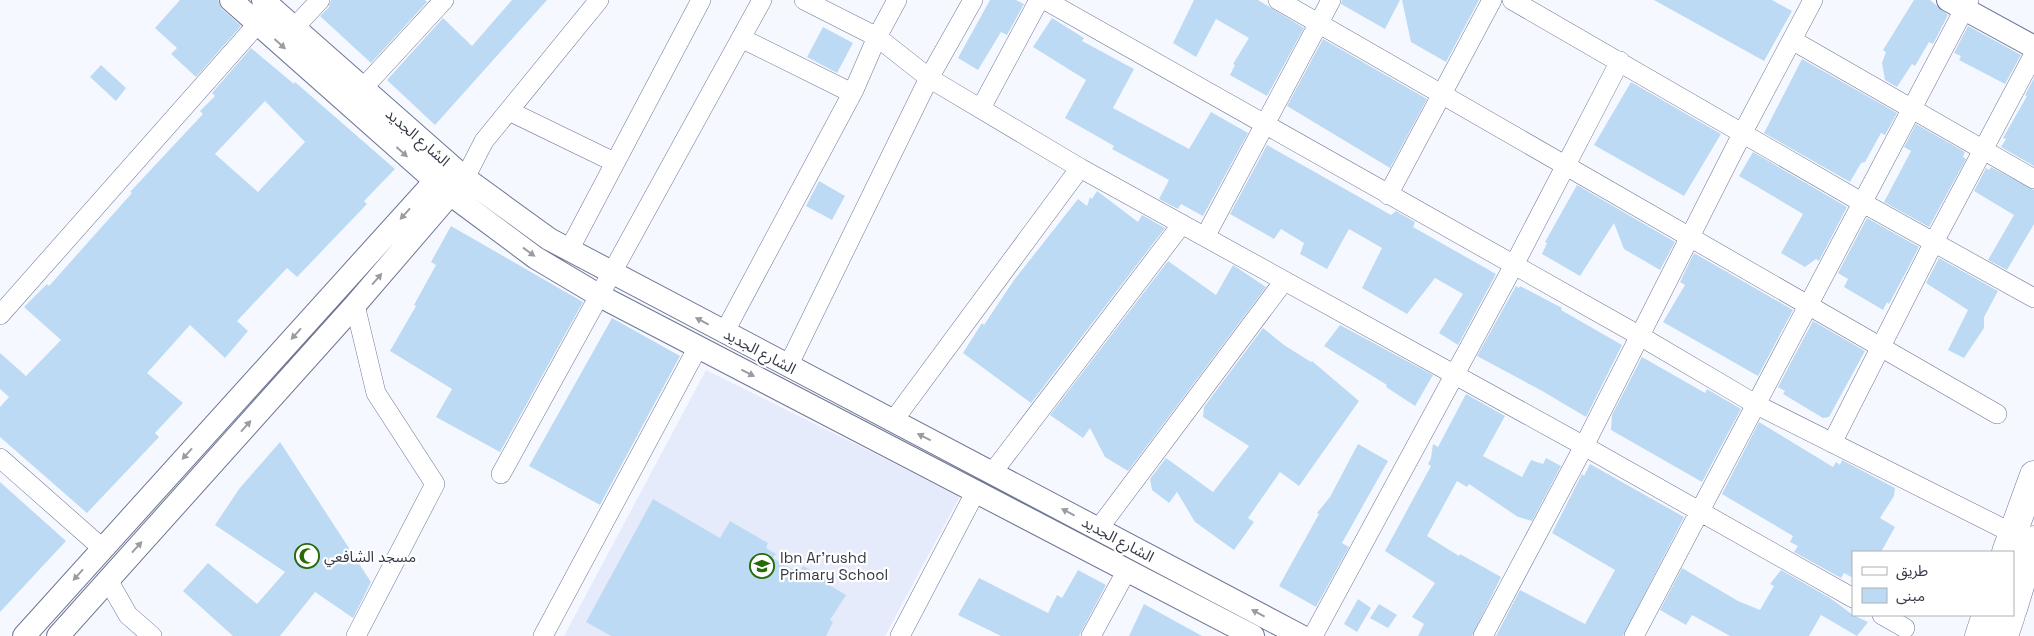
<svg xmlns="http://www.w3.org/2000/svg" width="2034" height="636" viewBox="0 0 2034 636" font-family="'Space Grotesk','Noto Sans Arabic',sans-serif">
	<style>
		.built { fill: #e6ebfb }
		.building { fill: #bddaf4; fill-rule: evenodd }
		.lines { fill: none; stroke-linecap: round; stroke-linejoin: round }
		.minor-casing { stroke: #6e7694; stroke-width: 20 }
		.tertiary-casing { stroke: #6e7694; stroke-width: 24 }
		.trunk-casing { stroke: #6e7694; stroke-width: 29 }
		.minor { stroke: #fff; stroke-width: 19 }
		.tertiary { stroke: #fff; stroke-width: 22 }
		.trunk { stroke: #fff; stroke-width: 28 }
		.oneway { fill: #9a9ca2 }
		.labels { text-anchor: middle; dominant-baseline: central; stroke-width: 4.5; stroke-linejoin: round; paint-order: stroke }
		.street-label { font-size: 15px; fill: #353946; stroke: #fff }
		.poi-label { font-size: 15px; fill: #353946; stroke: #fff; text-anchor: start }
	</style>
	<rect width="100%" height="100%" fill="#f6f8ff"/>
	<path class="built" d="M706 370 960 496 885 636H564Z"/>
	<path class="building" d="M180 0H218L222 9 241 26 196 77 171 54 177 48 155 28Z
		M331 0H425L427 2 371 63 320 16 329 7Z
		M512 0H547L435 125 387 80 443 18 472 46Z
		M990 0H1016L1024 4 1007 35 1001 32 978 70 958 58Z
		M1194 0H1258L1304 28 1267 96 1230 75 1235 65 1233 64 1249 38 1216 19 1196 57 1173 43Z
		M1342 0H1400L1385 29 1341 4Z
		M1402 0H1479L1446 62 1411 42Z
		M1654 0H1772L1792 11 1764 61Z
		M1914 0H1930L1948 15 1933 44 1929 42 1915 66 1912 64 1897 87 1885 80 1882 63 1886 52 1883 50Z
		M1052 18 1084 38 1082 41 1134 69 1113 108 1189 149 1211 112 1248 133 1203 216 1181 204 1178 209 1159 199 1169 180 1112 149 1114 146 1065 118 1086 80 1033 47Z
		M1968 26 2021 55 2005 84 1959 60 1961 56 1954 53Z
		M823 27 853 43 837 73 807 57Z
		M1323 39 1427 99 1390 168 1287 106Z
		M251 48 294 84 295 82 395 169 364 201 367 204 297 277 287 268 237 321 248 331 225 358 190 325 147 373 183 403 155 433 159 437 87 513 0 437V407L9 397 0 389V353L26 376 61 340 24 307 47 284 49 286 132 193 130 192 203 114 200 111 215 96 212 93ZM265 101 305 142 258 192 215 154Z
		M1802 59 1897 113 1885 135 1881 133 1865 162 1861 163 1850 182 1764 133Z
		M101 65 126 88 116 101 90 77Z
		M2034 78V166L2001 147 2006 139 2003 138 2027 96 2025 95Z
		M1631 82 1721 134 1684 196 1594 145Z
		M1916 124 1965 152 1963 157 1966 159 1929 227 1884 202 1911 151 1904 147Z
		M1267 145 1391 215 1396 211 1415 222 1413 227 1496 274 1458 345 1439 333 1463 294 1435 278 1407 314 1362 288 1382 248 1349 229 1327 269 1300 254 1304 243 1281 229 1274 239 1230 214Z
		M1753 152 1847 207 1819 261 1816 259 1805 267 1781 253 1803 214 1739 176Z
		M1991 167 2034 190V224L2007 270 1988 260 2014 215 1974 191 1986 168 1989 170Z
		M819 181 845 196 832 220 806 206Z
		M1577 185 1675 242 1660 270 1624 249 1614 223 1580 276 1542 254 1547 243 1545 242Z
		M1097 191 1138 222 1142 215 1165 228 1031 403 963 353 982 323 984 325 1014 280 1078 199 1087 206 1090 197 1092 199Z
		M1867 218 1919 247 1889 304 1887 302 1883 310 1844 287 1848 279 1838 273Z
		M451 226 583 302 500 452 436 417 452 389 390 351 416 306 414 305 436 265 431 262Z
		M1694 253 1793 310 1758 376 1663 322 1685 285 1680 282Z
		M1939 258 1998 291 1984 317V328L1964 358 1948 350 1968 310 1926 283Z
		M1168 261 1216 295 1233 265 1266 287 1128 471 1105 457 1090 428 1083 438 1050 415Z
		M1516 286 1519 288 1520 286 1562 308 1561 310 1622 345 1586 417 1544 392 1477 356Z
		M612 318 680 356 600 505 529 466Z
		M1813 321 1865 351 1829 417 1823 418 1783 394 1785 391 1778 387Z
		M1340 325 1433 375 1415 406 1386 387 1387 385 1324 346Z
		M1263 328 1284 345 1311 362 1312 361 1359 401 1299 486 1280 472 1248 518 1254 522 1234 550 1195 522 1177 492 1169 503 1152 490 1150 479 1166 458 1213 492 1249 446 1203 417 1204 407Z
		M1642 357 1705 393 1707 389 1741 409 1702 482 1611 430 1612 415Z
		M1466 394 1505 416 1483 456 1522 477 1531 460 1543 464 1546 458 1561 466 1532 521 1518 517 1469 484 1467 487 1457 481 1427 536 1459 556 1460 554 1501 577 1500 579 1472 636H1418L1424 624 1412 617 1435 583 1385 551 1431 466 1428 464 1431 458 1433 444 1438 447Z
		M1759 422 1833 467 1836 462 1840 465 1842 460 1895 488 1894 496 1880 518 1895 527 1881 552H1853V578L1844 573 1841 578 1794 552 1798 546 1790 542 1793 536 1722 494Z
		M280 442 371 582 353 618 315 592 280 636H233L183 591 208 563 257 604 285 572 215 525 239 489Z
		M1358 444 1388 461 1342 543 1349 547 1316 607 1279 586 1319 514 1317 513 1330 497Z
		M1590 464 1684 517 1623 636H1496L1520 590 1585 624 1615 570 1552 533 1582 474 1584 476Z
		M0 482 66 541 0 612Z
		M653 499 720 538 730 521 768 543 766 548 776 554 773 558 799 573 803 566 831 581 829 585 846 595 830 620 833 622 826 636H611L586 622Z
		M1682 568 1738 601 1760 610 1774 586 1770 584 1781 570 1830 598 1853 615 1868 622 1857 636 1821 615 1809 636H1730L1692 615 1686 625 1660 610Z
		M1078 570 1106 585 1079 636H1001L958 615 979 578 1048 613 1057 595 1062 598Z
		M1358 599 1371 608 1357 632 1344 624Z
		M1144 604 1202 636H1129Z
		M1379 604 1397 615 1388 628 1370 618Z"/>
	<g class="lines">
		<defs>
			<path id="minor" d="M804 0 877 37 929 78 1080 168 1584 446 1853 598
				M1045 0 1640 336 1757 405 2012 533
				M1278 0 1997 414
				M1512 0 1863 203 2034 298
				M294 28 320 0
				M741 38 852 93
				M1792 40 2034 179
				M363 88 444 0
				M981 108 1039 0
				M509 111 614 162
				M465 178 484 141 599 0
				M1388 195 1492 0
				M1205 237 1331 0
				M569 250 701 0
				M355 305 376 393 435 484 356 636
				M0 315 268 12
				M724 333 854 90 877 37 897 0
				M788 366 929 78 973 0
				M893 421 1080 168
				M1832 443 1934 242 2034 54
				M0 458 102 548
				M992 473 1182 224
				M501 474 762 0
				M1099 528 1284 281
				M108 580 128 615 152 636
				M1882 615 1905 628
				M543 636 698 347
				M900 636 976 491
				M1091 636 1127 570
				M1313 636 1514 265 1620 61
				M1483 636 1584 446 1743 132 1813 0
				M1634 636 1969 0"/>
			<path id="tertiary" d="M231 0 450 194 536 258 600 296 1253 636
				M263 0 465 178 549 239 1301 636
				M1948 0 2034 47
				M24 636 444 171
				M58 636 355 305 459 184"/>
			<path id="trunk" d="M2006 552 2034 475
				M2013 609 2034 540
				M1979 636 1986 615
				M2004 636 2011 615"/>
		</defs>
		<use href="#minor" class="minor-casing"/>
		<use href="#tertiary" class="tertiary-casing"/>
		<use href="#trunk" class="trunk-casing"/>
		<use href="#minor" class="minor"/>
		<use href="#tertiary" class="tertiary"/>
		<use href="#trunk" class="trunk"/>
	</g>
	<defs><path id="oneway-solid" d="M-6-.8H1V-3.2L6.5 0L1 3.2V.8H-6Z" transform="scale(1.25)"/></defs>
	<g class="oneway">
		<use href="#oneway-solid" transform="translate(280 44) rotate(42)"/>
		<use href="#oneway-solid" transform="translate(402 152) rotate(42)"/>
		<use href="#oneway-solid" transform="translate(405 214) rotate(132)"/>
		<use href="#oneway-solid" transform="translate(529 252) rotate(36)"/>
		<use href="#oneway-solid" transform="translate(377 279) rotate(-49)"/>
		<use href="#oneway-solid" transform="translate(702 321) rotate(-152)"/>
		<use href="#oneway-solid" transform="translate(296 334) rotate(132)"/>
		<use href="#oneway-solid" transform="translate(748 373) rotate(27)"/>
		<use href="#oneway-solid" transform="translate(246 426) rotate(-48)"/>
		<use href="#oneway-solid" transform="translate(924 437) rotate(-153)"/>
		<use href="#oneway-solid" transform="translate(187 454) rotate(132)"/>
		<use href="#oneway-solid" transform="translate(1068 512) rotate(-152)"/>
		<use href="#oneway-solid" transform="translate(137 547) rotate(-48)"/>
		<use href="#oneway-solid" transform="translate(78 575) rotate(132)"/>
		<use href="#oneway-solid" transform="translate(1258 613) rotate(-152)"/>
	</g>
	<defs>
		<symbol id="mosque-ring" viewBox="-11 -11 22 22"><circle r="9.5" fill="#fff" stroke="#256c08" stroke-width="1.5"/><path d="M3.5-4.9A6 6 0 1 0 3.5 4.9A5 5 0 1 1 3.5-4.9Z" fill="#256c08"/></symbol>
		<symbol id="school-ring" viewBox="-11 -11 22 22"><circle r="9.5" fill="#fff" stroke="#256c08" stroke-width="1.5"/><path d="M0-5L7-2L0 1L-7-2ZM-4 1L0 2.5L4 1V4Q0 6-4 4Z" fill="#256c08"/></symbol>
	</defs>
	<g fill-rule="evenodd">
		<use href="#mosque-ring" x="293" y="542" width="28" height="28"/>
		<use href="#school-ring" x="748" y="552" width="28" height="28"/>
	</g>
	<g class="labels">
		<g class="street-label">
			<text transform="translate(418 137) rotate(41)">الشارع الجديد</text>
			<text transform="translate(760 351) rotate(28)">الشارع الجديد</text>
			<text transform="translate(1118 539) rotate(28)">الشارع الجديد</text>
		</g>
		<g class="poi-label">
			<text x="324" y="556">مسجد الشافعي</text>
			<text x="780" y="557">Ibn Ar'rushd<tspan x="780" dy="17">Primary School</tspan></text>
		</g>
	</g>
	<rect x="1852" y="551" width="162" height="65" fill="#ffffff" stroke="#aeb0b5"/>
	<rect x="1862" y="567" width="25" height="8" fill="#ffffff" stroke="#aeb0b5"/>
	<text x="1896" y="576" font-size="15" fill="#353946">طريق</text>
	<rect x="1862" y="588" width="25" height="15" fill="#bddaf4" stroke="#aeb0b5"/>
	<text x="1896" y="601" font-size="15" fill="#353946">مبنى</text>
</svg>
